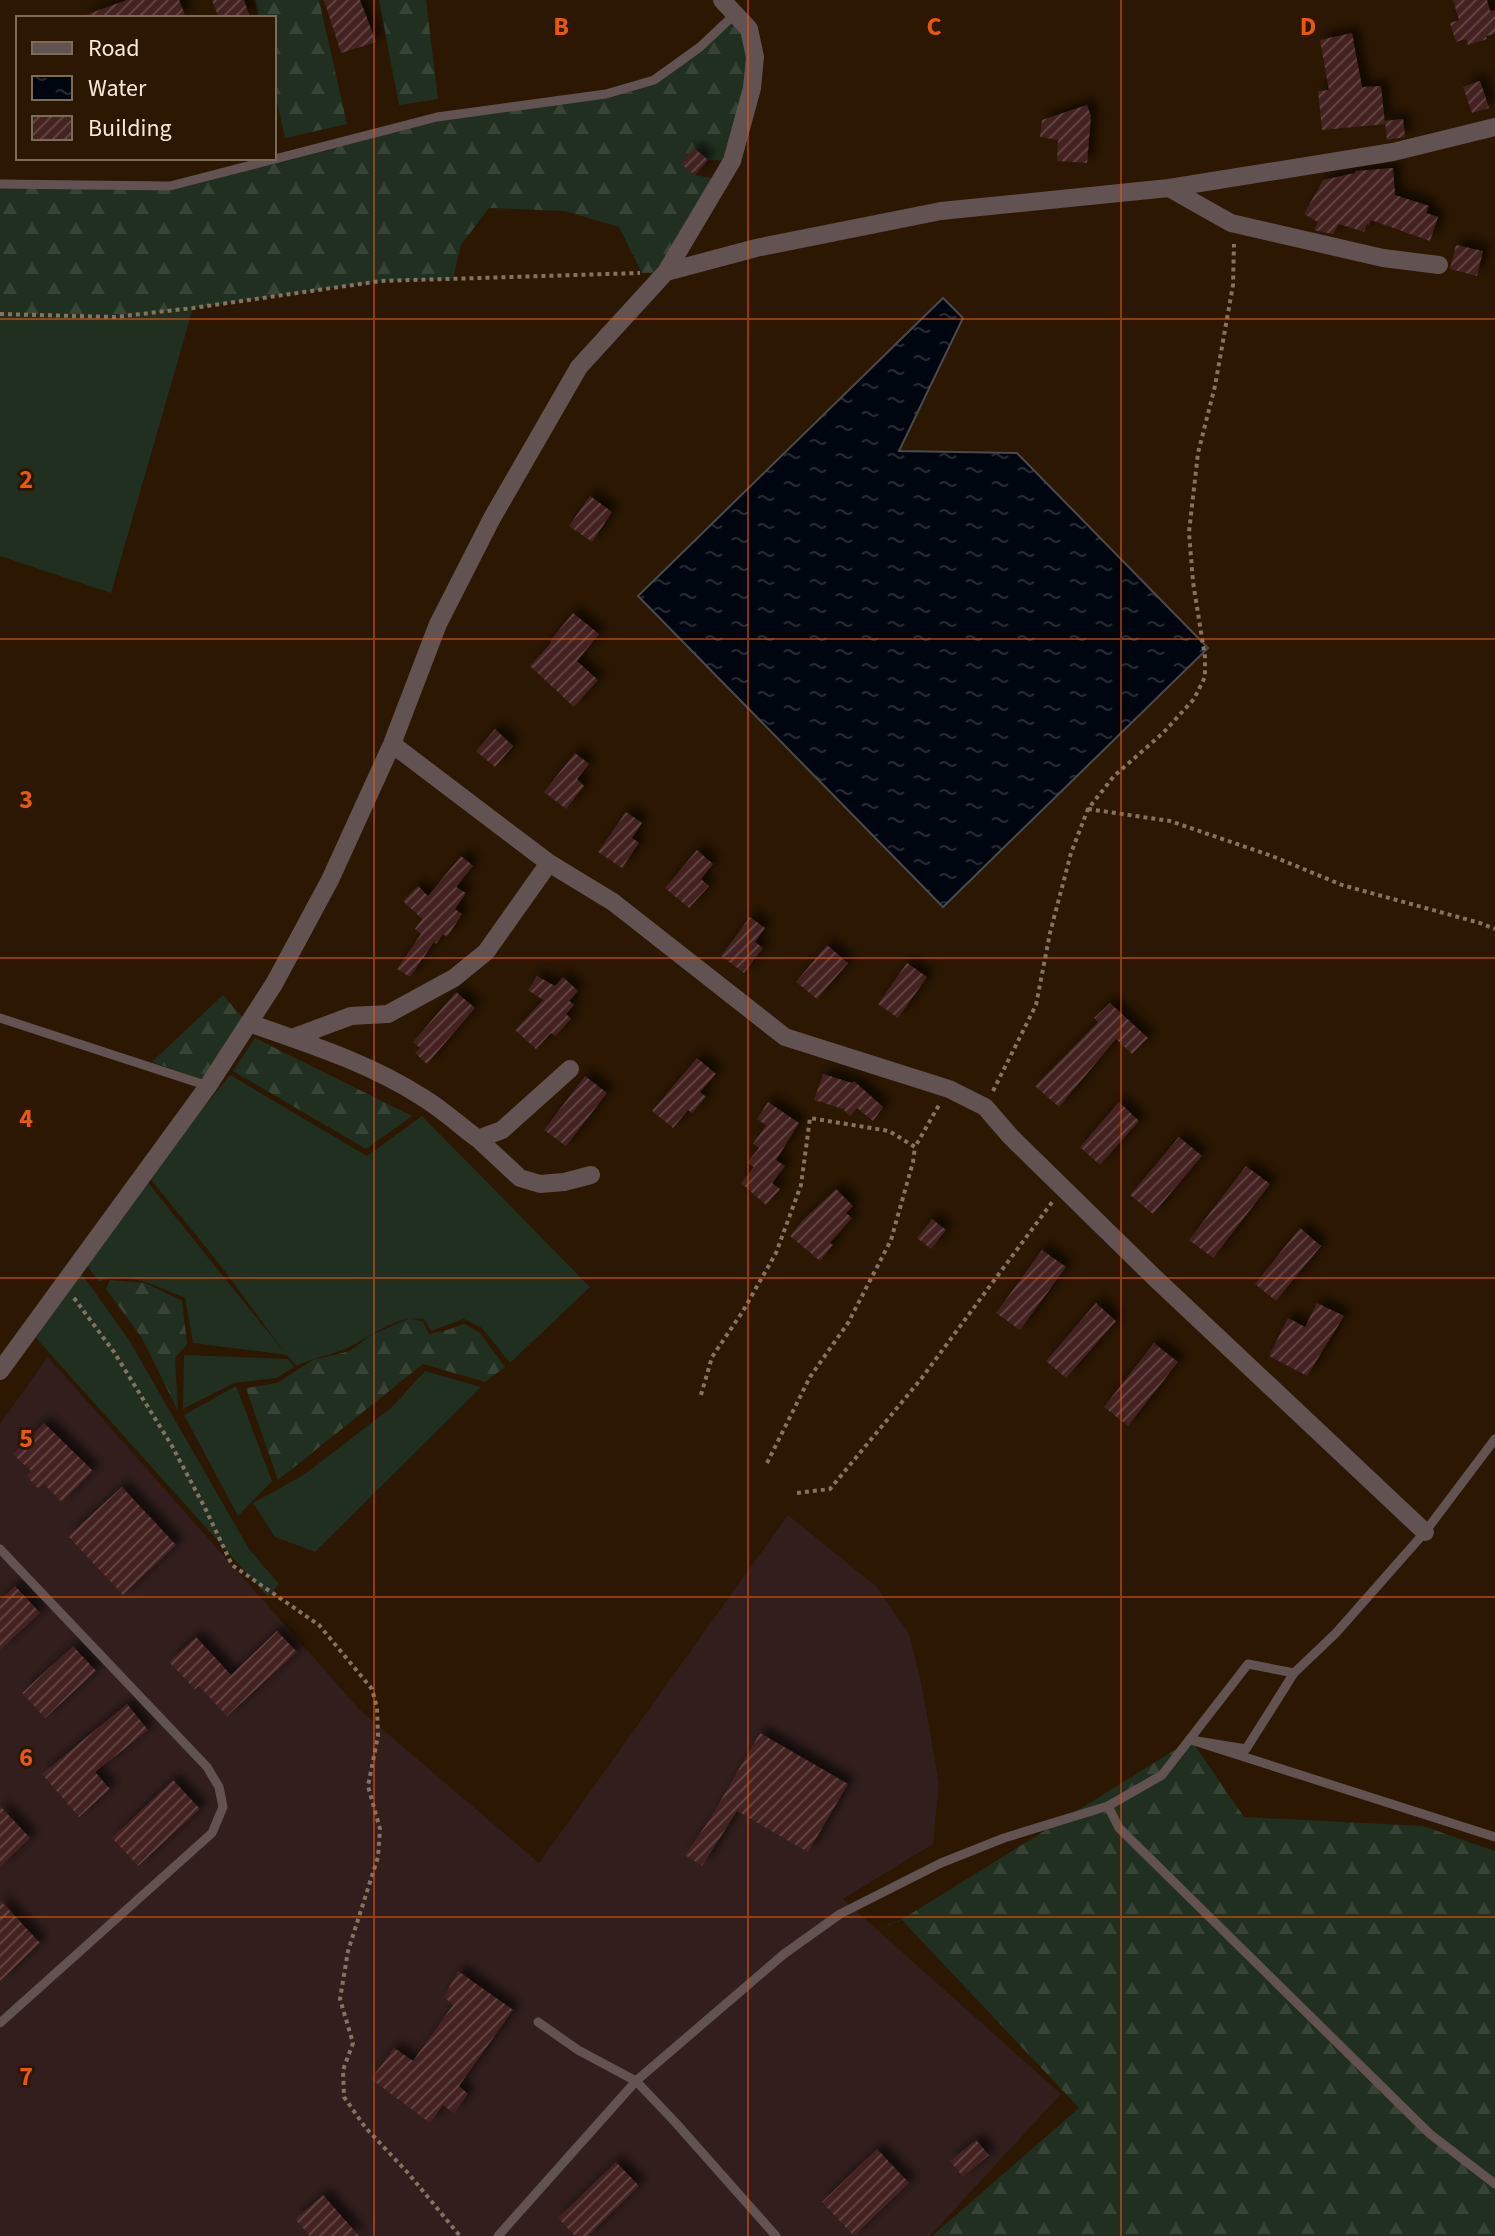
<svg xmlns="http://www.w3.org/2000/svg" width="1495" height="2236" viewBox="0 0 1495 2236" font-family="'Source Sans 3',sans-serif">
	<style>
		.education { fill: #311e1d }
		.grass { fill: #212f20 }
		.forest { fill: url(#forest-firs) }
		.water { fill: url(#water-ripples); stroke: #4a4a4d; stroke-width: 2 }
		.building { fill: url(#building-hatch); filter: url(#shadow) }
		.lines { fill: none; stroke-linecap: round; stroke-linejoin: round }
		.path { stroke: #847361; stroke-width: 4; stroke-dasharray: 4 4; stroke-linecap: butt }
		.service { stroke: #625252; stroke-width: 9 }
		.minor { stroke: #625252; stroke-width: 18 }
		.grid { fill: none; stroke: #e8590c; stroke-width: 2; stroke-opacity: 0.55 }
		.grid-label { font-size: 26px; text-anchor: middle; font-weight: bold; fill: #e8590c; stroke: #2b1702; stroke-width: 6; stroke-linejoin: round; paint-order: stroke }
	</style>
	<defs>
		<pattern id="forest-firs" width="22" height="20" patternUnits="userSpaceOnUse" patternTransform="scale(2)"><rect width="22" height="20" fill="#212f20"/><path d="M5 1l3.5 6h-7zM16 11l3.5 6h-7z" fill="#374335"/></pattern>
		<pattern id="water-ripples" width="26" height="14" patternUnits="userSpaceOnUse" patternTransform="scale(2)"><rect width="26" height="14" fill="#000610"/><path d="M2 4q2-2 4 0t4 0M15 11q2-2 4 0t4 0" fill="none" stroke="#262a32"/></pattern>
		<pattern id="building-hatch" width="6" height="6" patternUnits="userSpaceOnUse" patternTransform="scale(2)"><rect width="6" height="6" fill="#442320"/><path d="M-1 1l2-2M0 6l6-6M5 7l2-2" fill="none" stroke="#604340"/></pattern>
		<filter id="shadow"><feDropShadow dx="7" dy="-7" stdDeviation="4" flood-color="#0009"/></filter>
	</defs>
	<rect width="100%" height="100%" fill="#2b1702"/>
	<path class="education" d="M48 1357 360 1710 539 1863 788 1515 877 1587 909 1634 921 1682 939 1783 933 1844 843 1899 1061 2094 930 2236H0V1424Z"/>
	<path class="grass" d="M193 308 111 593 0 556V314L115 317Z
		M230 1075 367 1156 422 1116 590 1287 510 1363 482 1328 464 1319 431 1331 424 1319C395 1315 374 1335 349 1347 332 1355 313 1358 296 1366L287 1355 193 1343 185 1298C160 1288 125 1269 99 1282L84 1261 145 1179 285 1353 221 1266 148 1176Z
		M79 1270 129 1340 249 1549 279 1584 268 1597 36 1338Z
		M184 1355 288 1359 294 1367 276 1378 234 1383 183 1409Z
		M425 1371 481 1387 315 1552 275 1537 253 1503 305 1474 392 1407Z
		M236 1386 272 1481 238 1516 184 1415Z"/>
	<path class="forest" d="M255 0H319L347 124 285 138 274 88V18H259Z
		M379 0H426L438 99 399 105Z
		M735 14 755 57 732 161 708 160 694 149 682 163 695 175 721 180 666 272 642 273 619 227 565 211 489 208 461 245 453 279 381 281 193 308 115 317 0 314V184L170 186 437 117 606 94 654 80Z
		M223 995 245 1020 205 1081 152 1062Z
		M255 1038 412 1116 366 1149 233 1071Z
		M110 1280 145 1283 182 1301 187 1344 175 1358 178 1411 142 1338 106 1289Z
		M411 1318 423 1322 429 1334 444 1331 464 1324 479 1332 505 1367 485 1382 423 1364 278 1480 246 1388 277 1383 313 1360 350 1351 371 1335Z
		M1191 1740 1244 1817 1423 1826 1495 1851V2236H932L1079 2108 902 1920 877 1930 904 1918Z"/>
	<path class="water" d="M943 298 963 318 899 451 1017 453 1208 648 943 907 638 596Z"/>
	<path class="building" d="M127 0H179L186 18H83V16Z
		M212 0H244L250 18H219Z
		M324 0H360L376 42 341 53Z
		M1453 0H1487L1490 11 1495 10V34L1486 36 1487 39 1468 45 1466 39 1456 42 1450 23 1459 20Z
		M1352 33 1362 87 1381 86 1385 124 1322 130 1318 91 1329 90 1320 40Z
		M1480 81 1489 108 1472 113 1463 87Z
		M1087 105 1091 116 1087 163 1057 161 1058 140 1040 137 1042 120Z
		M1403 119 1405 137 1387 140 1385 121Z
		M694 148 708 160 695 175 681 164Z
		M1393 168 1395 195 1429 206 1426 213 1438 217 1430 241 1371 220 1369 225 1367 224 1364 232 1339 224 1333 234 1314 230 1318 222 1304 214 1323 180 1355 173V171Z
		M1456 245 1483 251 1477 276 1450 269Z
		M590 496 612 512 592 542 569 526Z
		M573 613 599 634 577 661 598 680 574 707 530 666 551 643 550 641Z
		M495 729 513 746 495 767 476 751Z
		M575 753 589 764 577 779 584 786 566 809 544 792Z
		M626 812 642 823 632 838 639 843 622 868 598 852Z
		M697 850 713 864 701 879 709 886 689 908 665 888Z
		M461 856 473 866 456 887 466 893 455 909 462 914 447 937 443 934 436 944 434 942 410 977 397 969 421 934 415 929 422 919 403 901 418 886 428 896Z
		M750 917 765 928 755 942 763 948 744 973 721 956Z
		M827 945 848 963 817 999 796 982Z
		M907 963 927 977 898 1018 878 1004Z
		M537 976 555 986 563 977 578 991 569 1001 574 1005 566 1014 571 1019 555 1036 551 1033 536 1049 515 1030 543 1000 528 990Z
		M456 992 475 1008 427 1064 415 1053 420 1048 413 1042Z
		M1110 1003 1148 1038 1132 1054 1116 1039 1059 1107 1035 1086 1098 1022 1094 1018Z
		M697 1058 716 1074 700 1092 706 1097 692 1113 688 1110 673 1128 652 1111Z
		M823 1074 852 1083 854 1081 883 1107 873 1121 857 1108 850 1116 843 1109 814 1100Z
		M585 1076 607 1093 566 1146 544 1130Z
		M768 1102 799 1123 776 1160 785 1166 772 1183 780 1189 766 1205 741 1183 754 1167 747 1163 759 1148 753 1144 766 1125 757 1119Z
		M1119 1102 1139 1121 1100 1165 1080 1147Z
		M1179 1137 1202 1156 1153 1214 1130 1195Z
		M1246 1166 1270 1184 1213 1258 1189 1240Z
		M836 1189 853 1206 846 1213 852 1218 830 1243 833 1245 820 1261 790 1236 802 1221Z
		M932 1219 946 1230 931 1249 917 1238Z
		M1300 1228 1321 1246 1276 1301 1255 1284Z
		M1042 1250 1066 1267 1020 1330 996 1313Z
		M1096 1303 1116 1321 1066 1378 1046 1361Z
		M1317 1303 1344 1316 1307 1376 1269 1356 1288 1318 1305 1327Z
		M1154 1343 1178 1362 1128 1426 1104 1407Z
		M44 1423 93 1471 62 1502 44 1484 39 1489 26 1476 31 1471 13 1454Z
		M122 1487 176 1545 123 1595 68 1536Z
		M15 1586 40 1613 0 1650V1600Z
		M277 1631 297 1652 227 1716 199 1686 195 1689 169 1662 196 1637 231 1675Z
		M73 1646 96 1671 45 1718 22 1693Z
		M127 1704 148 1730 95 1772 110 1789 79 1817 42 1774Z
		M760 1733 848 1784 808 1852 737 1811 702 1866 685 1855 710 1819Z
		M173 1780 200 1809 138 1866 112 1838Z
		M0 1806 30 1838 0 1867Z
		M0 1900 40 1943 0 1981Z
		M458 1971 513 2010 459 2086 468 2094 454 2113 443 2105 430 2123 371 2079 394 2048 413 2061 453 2005 444 1997Z
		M976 2140 989 2155 963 2177 950 2161Z
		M877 2149 909 2183 854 2236 822 2202Z
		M616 2162 639 2186 588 2236H575L558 2218Z
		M323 2195 359 2236H310L295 2219Z"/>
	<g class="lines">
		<path class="path" d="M0 314 115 317 193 308 381 281 640 273
			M1088 809 1170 821 1272 856 1342 885 1480 923 1495 929
			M993 1091 1036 1005 1050 933 1071 853 1088 809 1114 776 1163 733 1194 699 1205 677V657L1193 582 1189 532 1198 453 1215 386 1233 285 1234 244
			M74 1298 114 1352 172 1446 206 1510 232 1565 319 1625 372 1689 377 1708 378 1736 368 1786 380 1829 378 1857 348 1951 340 1999 353 2043 343 2070 344 2097 365 2127 408 2173 460 2236
			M701 1395 712 1357 743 1311 776 1253 801 1185 810 1118 889 1131 915 1147 939 1105
			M767 1463 810 1377 848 1323 891 1240 913 1162 915 1147
			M797 1493 830 1489 921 1379 1053 1201"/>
		<path class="service" d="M0 184 170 186 437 117 606 94 654 80 700 47 735 14
			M0 1018 208 1086
			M0 1549 207 1767 219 1787 223 1807 212 1833 0 2023
			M1294 1673 1246 1749 1191 1740 1495 1837
			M1108 1806 1119 1828 1430 2134 1495 2184
			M538 2022 578 2050 636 2081 675 2122 776 2236
			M498 2236 636 2081 784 1954 840 1914 941 1863 1004 1838 1108 1806 1162 1775 1248 1664 1294 1673 1336 1633 1425 1532 1495 1439"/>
		<path class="minor" d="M1169 188 1231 223 1383 258 1439 265
			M666 272 732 161 752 88 755 57 749 29 722 0
			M392 744 549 863 613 902 785 1037 949 1089 985 1107 1011 1137 1156 1279 1425 1532
			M249 1023C309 1044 369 1063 422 1097 442 1109 459 1125 478 1139L502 1130 570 1069
			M292 1038 351 1016 388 1014 454 978 486 952 549 863
			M478 1139 520 1178 540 1184 564 1182 591 1175
			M0 1371 208 1086 274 984 330 880 392 744 438 624 492 518 579 367 666 272 756 248 941 211 1169 188 1393 152 1495 127"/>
	</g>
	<path class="grid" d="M374 0V2236M748 0V2236M1121 0V2236M0 319H1495M0 639H1495M0 958H1495M0 1278H1495M0 1597H1495M0 1917H1495"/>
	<g class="grid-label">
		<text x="561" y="35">B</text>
		<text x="934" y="35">C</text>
		<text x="1308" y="35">D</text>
		<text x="26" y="488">2</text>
		<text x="26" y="808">3</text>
		<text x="26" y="1127">4</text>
		<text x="26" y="1447">5</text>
		<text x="26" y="1766">6</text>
		<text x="26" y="2085">7</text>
	</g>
	<rect x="16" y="16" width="260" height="144" fill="#2b1702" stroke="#7c6b58" stroke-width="2"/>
	<rect x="32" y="42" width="40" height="12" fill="#625252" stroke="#7c6b58" stroke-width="2"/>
	<text x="88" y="56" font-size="24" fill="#f6e8da">Road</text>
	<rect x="32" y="76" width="40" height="24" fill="url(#water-ripples)" stroke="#7c6b58" stroke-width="2"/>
	<text x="88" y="96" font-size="24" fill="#f6e8da">Water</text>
	<rect x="32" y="116" width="40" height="24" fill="url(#building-hatch)" stroke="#7c6b58" stroke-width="2"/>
	<text x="88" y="136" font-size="24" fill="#f6e8da">Building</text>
</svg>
